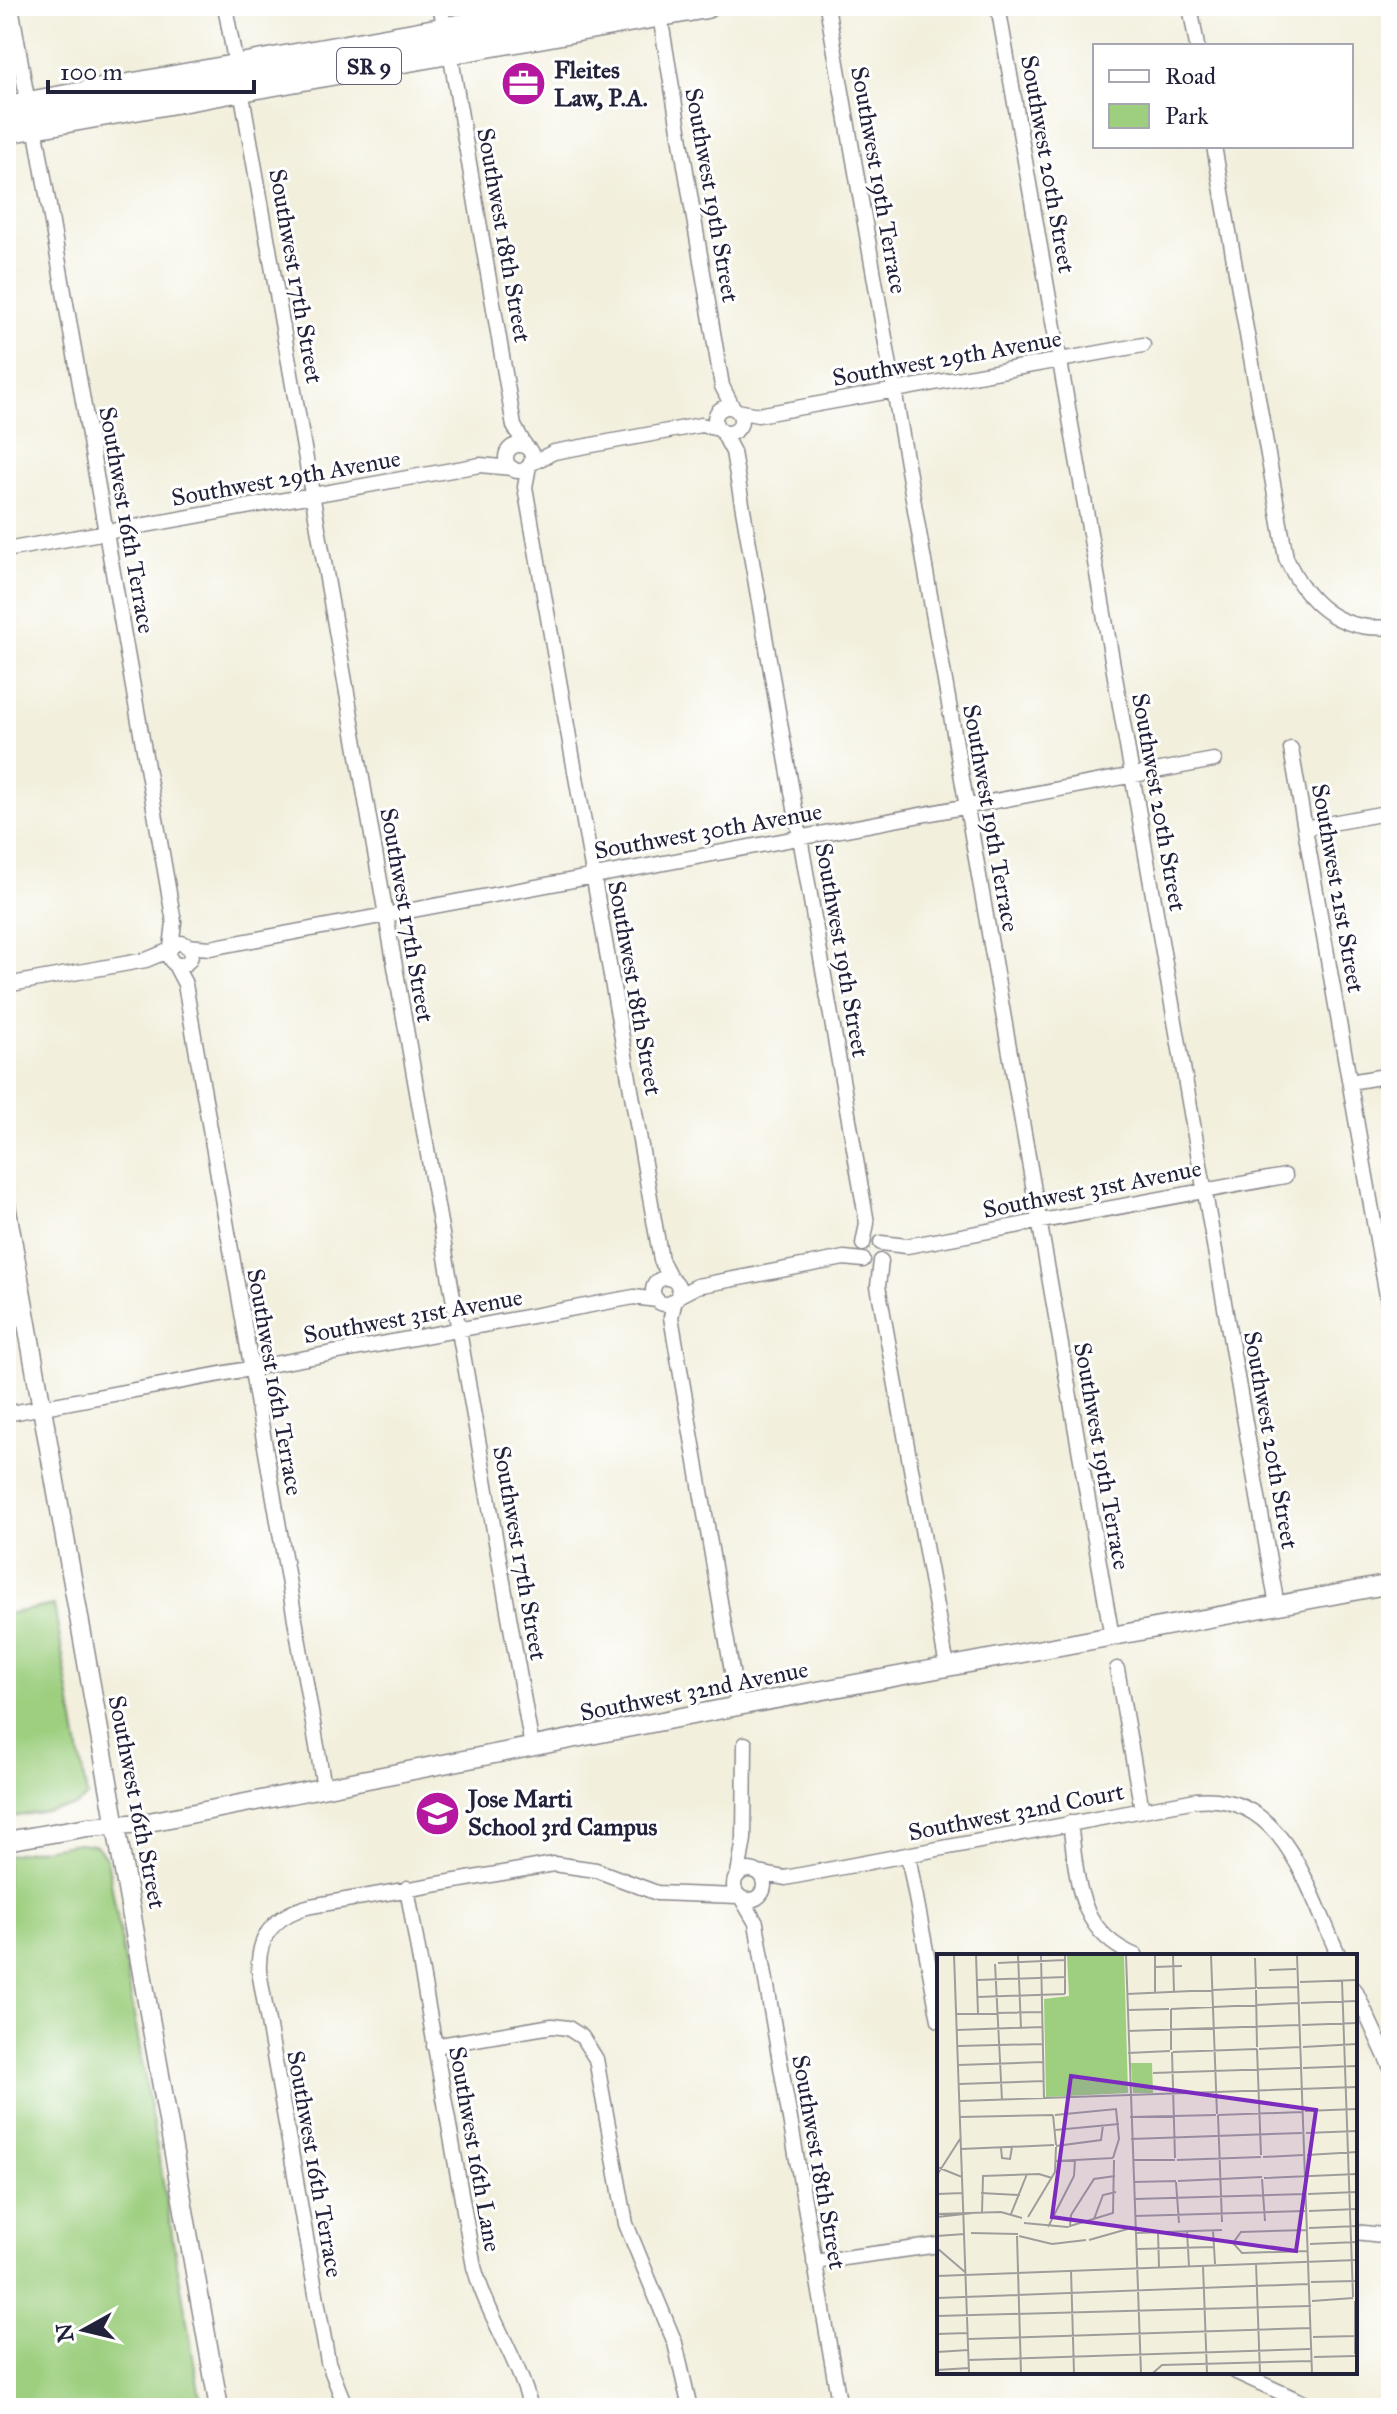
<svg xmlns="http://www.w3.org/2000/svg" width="1397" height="2414" viewBox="0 0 1397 2414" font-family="'IM FELL Great Primer',serif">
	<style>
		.green { fill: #9dcf7f; stroke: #60785d; stroke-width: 2 }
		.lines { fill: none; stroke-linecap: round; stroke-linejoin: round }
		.minor-casing { stroke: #8a888c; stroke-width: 17 }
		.tertiary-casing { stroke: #8a888c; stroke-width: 21 }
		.trunk-casing { stroke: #8a888c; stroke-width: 27 }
		.minor { stroke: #fff; stroke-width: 14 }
		.tertiary { stroke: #fff; stroke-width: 18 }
		.trunk { stroke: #fff; stroke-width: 24 }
		.labels { text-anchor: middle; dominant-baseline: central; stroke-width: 6; stroke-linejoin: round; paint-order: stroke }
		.shield { fill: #fff; stroke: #646476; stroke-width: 2 }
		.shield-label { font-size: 22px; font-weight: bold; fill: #22223b }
		.poi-label { font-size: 24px; font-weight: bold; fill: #22223b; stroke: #fff; text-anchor: start }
		.street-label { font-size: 24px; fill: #22223b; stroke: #fff }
		.inset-road { fill: none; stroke: #9f9d9c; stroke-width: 2 }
		.view { fill: #7b2cbf; fill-opacity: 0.15; stroke: #7b2cbf; stroke-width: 4 }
		.inset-edge { fill: none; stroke: #22223b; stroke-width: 4 }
	</style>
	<rect width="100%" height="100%" fill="#fff"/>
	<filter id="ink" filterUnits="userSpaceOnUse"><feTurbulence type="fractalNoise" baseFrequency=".0125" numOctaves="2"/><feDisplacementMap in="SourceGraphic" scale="16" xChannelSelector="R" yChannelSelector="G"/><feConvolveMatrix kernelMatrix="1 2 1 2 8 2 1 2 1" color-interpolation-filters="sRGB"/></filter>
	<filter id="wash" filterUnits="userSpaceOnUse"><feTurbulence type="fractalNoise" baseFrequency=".006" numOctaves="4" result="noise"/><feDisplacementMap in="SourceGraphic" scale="32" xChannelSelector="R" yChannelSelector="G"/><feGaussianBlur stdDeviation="1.8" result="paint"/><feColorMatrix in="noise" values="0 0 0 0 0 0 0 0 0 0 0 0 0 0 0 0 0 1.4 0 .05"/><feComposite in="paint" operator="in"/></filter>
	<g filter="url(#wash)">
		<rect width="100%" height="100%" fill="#f2efdc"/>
		<path class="green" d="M54 1605 87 1797 75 1806 6 1818V1614Z
			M78 1843 96 1845 107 1859 202 2408H6V1855Z"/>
	</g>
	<g filter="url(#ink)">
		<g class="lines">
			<defs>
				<path id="minor" d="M11 6 28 104
					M225 6 236 66
					M440 6 445 29
					M827 6 1112 1637
					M998 6 1277 1606
					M1190 6 1197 46
					M659 10 722 386 733 408
					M450 52 514 426 526 447
					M241 89 532 1747
					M35 126 174 922 171 948
					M1214 146 1286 558C1307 604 1339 632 1391 627
					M715 420a13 13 0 1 1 26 0a13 13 0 1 1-26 0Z
					M737 411 758 415 1143 345
					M722 431 733 452 867 1223 863 1244
					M506 458a13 13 0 1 1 26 0a13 13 0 1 1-26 0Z
					M530 464 554 452 701 425 719 429
					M529 466 525 487 661 1260 671 1279
					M6 550 480 465 512 468
					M1291 749 1391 1319
					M1305 828 1391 812
					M169 954a11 11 0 1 1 22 0a11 11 0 1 1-22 0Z
					M186 946 210 948 1214 760
					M174 963 185 984 324 1787
					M6 985 146 960 170 950
					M1350 1082 1391 1075
					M881 1243 907 1246 1285 1176
					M881 1261 878 1286 947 1667
					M653 1291a13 13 0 1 1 26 0a13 13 0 1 1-26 0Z
					M678 1296 697 1286 844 1258 863 1260
					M675 1300 671 1317 738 1706
					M6 1414 634 1297 657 1300
					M1117 1669 1142 1810
					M1070 1823C1078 1880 1076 1931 1136 1956
					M908 1855 939 2020
					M734 1885a15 15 0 1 1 30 0a15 15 0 1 1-30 0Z
					M759 1873 785 1878 1196 1800C1285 1791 1308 1891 1339 1956
					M738 1874 744 1839 745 1744
					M407 1888 474 2267C488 2317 518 2358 531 2408
					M742 1899 756 1923 840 2408
					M1355 1990 1391 2068
					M434 2046 552 2026 568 2028 582 2037 596 2059 626 2224 675 2343 690 2408
					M1355 2232 1391 2236
					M814 2262 939 2245
					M1236 2372 1315 2408
					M346 2408 328 2362 259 1971C257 1934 277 1914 311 1906L554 1864 596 1870 657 1893 738 1896"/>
				<path id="tertiary" d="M6 1205 219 2408
					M6 1841 88 1827 144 1823 738 1706 1391 1584"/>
				<path id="trunk" d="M6 108 576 6
					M6 131 706 6"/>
			</defs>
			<use href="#minor" class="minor-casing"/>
			<use href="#tertiary" class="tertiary-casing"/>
			<use href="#trunk" class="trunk-casing"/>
			<use href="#minor" class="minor"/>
			<use href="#tertiary" class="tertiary"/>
			<use href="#trunk" class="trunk"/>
		</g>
	</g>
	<defs>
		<symbol id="office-disc" viewBox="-11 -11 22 22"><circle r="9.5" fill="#b5179e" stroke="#fff"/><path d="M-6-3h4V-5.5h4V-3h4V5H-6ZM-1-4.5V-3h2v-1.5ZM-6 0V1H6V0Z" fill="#fff"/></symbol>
		<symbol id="school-disc" viewBox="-11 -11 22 22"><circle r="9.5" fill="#b5179e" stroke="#fff"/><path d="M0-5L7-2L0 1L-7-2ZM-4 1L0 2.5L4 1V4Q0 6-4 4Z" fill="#fff"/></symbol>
	</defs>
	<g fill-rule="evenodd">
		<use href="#office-disc" x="498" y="58" width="51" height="51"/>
		<use href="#school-disc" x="412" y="1788" width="51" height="51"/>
	</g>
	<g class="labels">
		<rect class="shield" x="337" y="48" width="64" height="36" rx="6"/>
		<g class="shield-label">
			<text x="369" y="66">SR 9</text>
		</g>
		<g class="poi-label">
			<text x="554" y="70">Fleites<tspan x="554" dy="28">Law, P.A.</tspan></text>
			<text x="468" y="1799">Jose Marti<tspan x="468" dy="28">School 3rd Campus</tspan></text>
		</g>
		<g class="street-label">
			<text transform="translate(1048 164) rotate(80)">Southwest 20th Street</text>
			<text transform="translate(879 180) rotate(80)">Southwest 19th Terrace</text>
			<text transform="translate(712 195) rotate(80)">Southwest 19th Street</text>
			<text transform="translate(504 235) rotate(80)">Southwest 18th Street</text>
			<text transform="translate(296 276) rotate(80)">Southwest 17th Street</text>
			<text transform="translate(947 358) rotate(-10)">Southwest 29th Avenue</text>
			<text transform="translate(286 478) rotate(-10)">Southwest 29th Avenue</text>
			<text transform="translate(127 520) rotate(80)">Southwest 16th Terrace</text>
			<text transform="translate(1159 802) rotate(80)">Southwest 20th Street</text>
			<text transform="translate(991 818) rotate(80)">Southwest 19th Terrace</text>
			<text transform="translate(708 831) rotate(-10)">Southwest 30th Avenue</text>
			<text transform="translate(1338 888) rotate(80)">Southwest 21st Street</text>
			<text transform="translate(407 915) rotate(80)">Southwest 17th Street</text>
			<text transform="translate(842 950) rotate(80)">Southwest 19th Street</text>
			<text transform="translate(635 988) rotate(80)">Southwest 18th Street</text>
			<text transform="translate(1092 1189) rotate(-11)">Southwest 31st Avenue</text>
			<text transform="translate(413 1316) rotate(-10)">Southwest 31st Avenue</text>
			<text transform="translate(275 1382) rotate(80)">Southwest 16th Terrace</text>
			<text transform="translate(1271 1440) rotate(80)">Southwest 20th Street</text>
			<text transform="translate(1102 1456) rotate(80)">Southwest 19th Terrace</text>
			<text transform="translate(520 1553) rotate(80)">Southwest 17th Street</text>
			<text transform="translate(694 1691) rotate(-11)">Southwest 32nd Avenue</text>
			<text transform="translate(137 1802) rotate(79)">Southwest 16th Street</text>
			<text transform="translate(1016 1812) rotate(-11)">Southwest 32nd Court</text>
			<text transform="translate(475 2149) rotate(80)">Southwest 16th Lane</text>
			<text transform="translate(819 2162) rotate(80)">Southwest 18th Street</text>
			<text transform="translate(315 2164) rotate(80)">Southwest 16th Terrace</text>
		</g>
	</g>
	<g transform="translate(937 1954)">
		<rect width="420" height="420" fill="#f2efdc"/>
		<path d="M130 1H187L191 139 109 143 107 45 132 42ZM194 109H215L216 139H196Z" fill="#9dcf7f"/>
		<path class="inset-road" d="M17 1 32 419M39 1 41 60M81 1 84 74M104 1 107 145M189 1 204 419M218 1V39M236 1 237 38M274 1 280 160M360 1 375 419M318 4 319 34M61 9 128 6M58 10 65 146M218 13 245 12M332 16 359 15M40 26 129 23M405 27 416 343M363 28 420 26M320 34 361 33M319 36 320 93M128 40V1M190 40 319 34M41 43 128 40M364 49 420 47M234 55 361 49M190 56 232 55M19 60 105 58M365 71 420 69M20 76 105 73M191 77 362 71M21 92 106 90M366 93 420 90M320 95 324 201M322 95 363 93M234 96V55M235 98 238 204M236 98 320 95M191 99 233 97M21 111 106 108M366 114 420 112M216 119 363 114M22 130 107 127M23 147 420 133M368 157 420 155M116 161 119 191M118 161 179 155 182 185 176 204M281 161 285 268M281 161 365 158M23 163 116 161M193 163 279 161M118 176 182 170M369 179 420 177M194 185 365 179M119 192 164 186 166 171M64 194 65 204 73 205 75 193M24 195 117 191M370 201 420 198M326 203 366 201M196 206H238M240 206 324 203M119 207 176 204M0 213 25 223M0 221 23 185M327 224 420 220M325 225 328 267M241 227 325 223M197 228 239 227M239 228 242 269M44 239 83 241M0 240 26 239M371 240 420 238M198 245 368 240M372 257 420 255M45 259 46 222 102 220 115 224M0 260 64 258 85 264M74 260 90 220M198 262 368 257M0 263 36 259M91 263 118 218 119 193M157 265 166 241 179 238M87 269 130 273 176 259 177 206M133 272 134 261 157 225 178 222M111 273 137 222 138 206M372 274 420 272M276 276 278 310M250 277 252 312M221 278 222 313M34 279 81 280M199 279 285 276M0 282 27 280M80 282 84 419M82 282 115 290 149 286M152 286 194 274M373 290 420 288M0 294 28 318M200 295 277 293M370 297 305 299 296 289 304 278 370 276M319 309 323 419M266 312 270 419M134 316 137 419M0 322 420 306M374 328 419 327M0 344 371 330M375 347 416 344M0 362 374 352M0 380 30 379M376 383 419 382M31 385 373 374M0 398 31 396M418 400V347M377 403 418 402M31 406 373 395M0 416 32 414M216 419 225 411 374 407"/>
		<path class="view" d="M134 122 379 156 359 297 115 263Z"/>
		<rect width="420" height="420" class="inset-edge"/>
	</g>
	<rect width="1397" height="2414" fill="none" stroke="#fff" stroke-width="32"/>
	<rect x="1093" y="44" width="260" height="104" fill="#ffffff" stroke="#a7a7b1" stroke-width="2"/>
	<rect x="1109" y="70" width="40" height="12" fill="#ffffff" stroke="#a7a7b1" stroke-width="2"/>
	<text x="1165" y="84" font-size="24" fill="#22223b">Road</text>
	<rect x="1109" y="104" width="40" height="24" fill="#9dcf7f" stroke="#a7a7b1" stroke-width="2"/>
	<text x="1165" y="124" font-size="24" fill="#22223b">Park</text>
	<g transform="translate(84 2330) rotate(262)" stroke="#ffffff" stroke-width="6" paint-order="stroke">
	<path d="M0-6L14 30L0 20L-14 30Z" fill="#22223b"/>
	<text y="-12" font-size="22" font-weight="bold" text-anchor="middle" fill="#22223b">N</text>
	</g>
	<path d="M48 80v12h206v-12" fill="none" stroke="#22223b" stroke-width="4"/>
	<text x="60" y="80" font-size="24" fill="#22223b" stroke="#ffffff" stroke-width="6" paint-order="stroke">100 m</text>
</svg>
